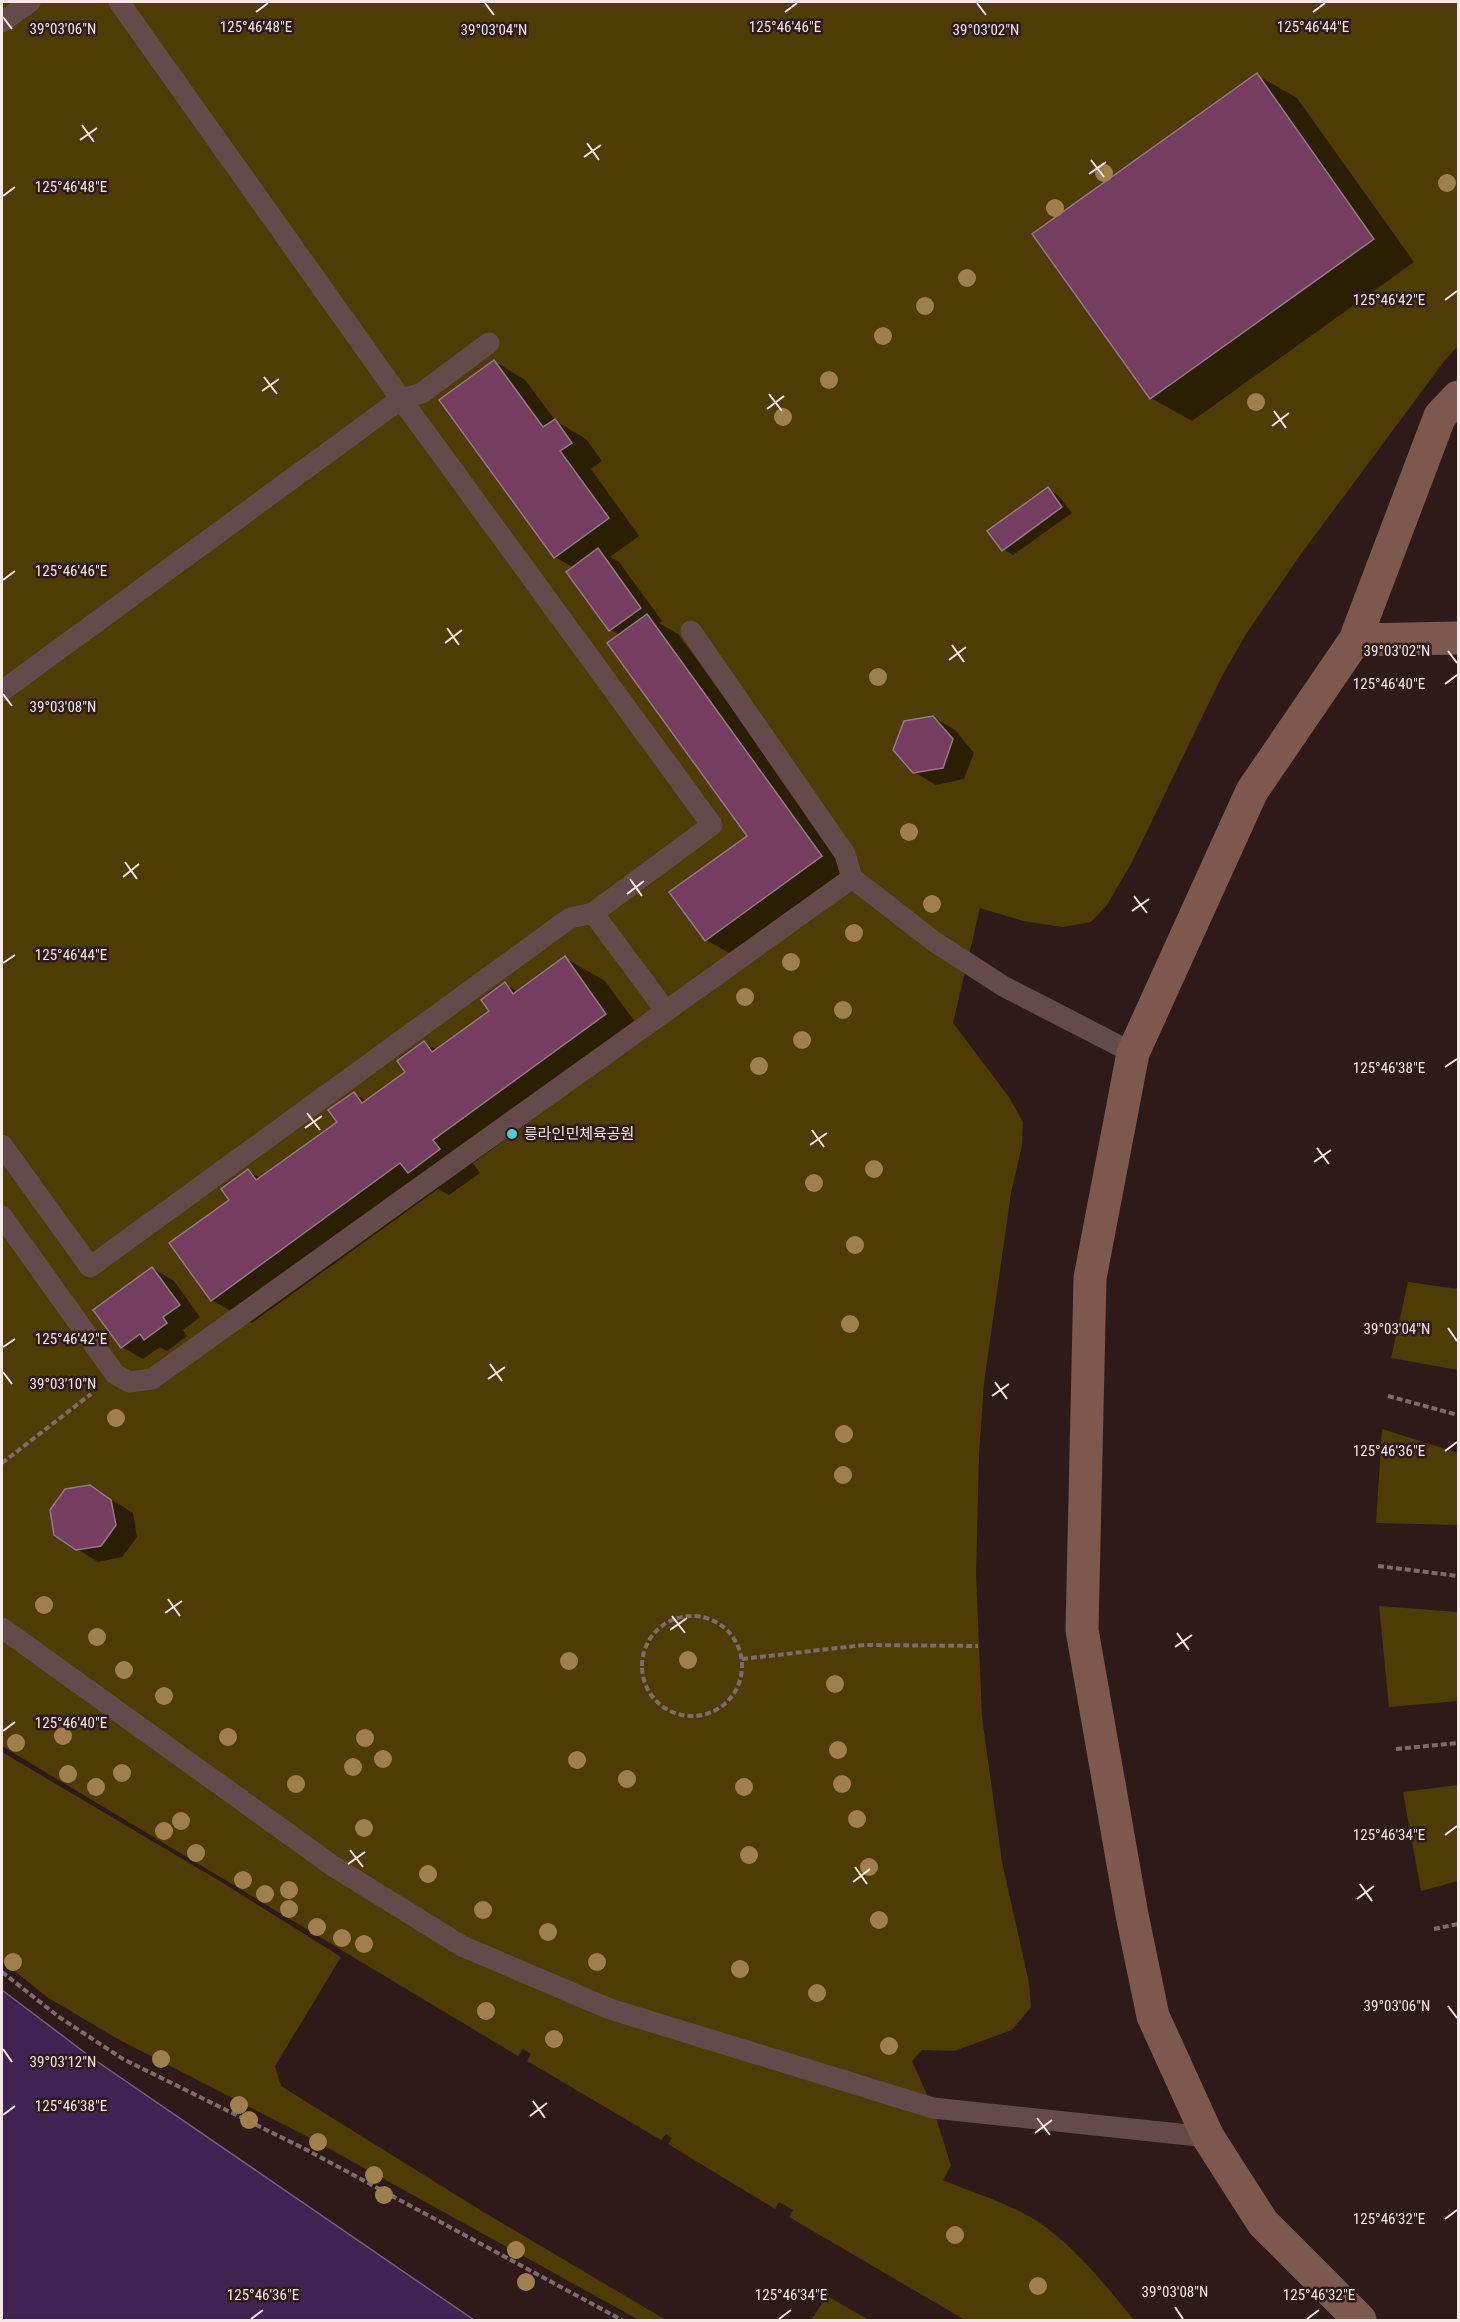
<svg xmlns="http://www.w3.org/2000/svg" width="1460" height="2322" viewBox="0 0 1460 2322" font-family="'Roboto Condensed','Noto Sans KR',sans-serif">
	<style>
		.green { fill: #4f3b04 }
		.water { fill: #402253; stroke: #775d7f; stroke-width: 1.5 }
		.shadow { fill: #0007 }
		.building { fill: #753d5f; stroke: #927a87; stroke-width: 1.5 }
		.lines { fill: none; stroke-linecap: round; stroke-linejoin: round }
		.path { stroke: #7e6b6b; stroke-width: 4; stroke-dasharray: 6 3; stroke-linecap: butt }
		.lane { stroke: #644a4a; stroke-width: 21 }
		.secondary { stroke: #7d584d; stroke-width: 33 }
		.tree { fill: #9f7f4c }
		.ticks { fill: none; stroke: #f7e7e6; stroke-width: 2 }
		.poi-dot { fill: #54cadc; stroke: #2f1a1a; stroke-width: 2 }
		.labels { text-anchor: middle; dominant-baseline: central; stroke-width: 5; stroke-linejoin: round; paint-order: stroke }
		.poi-label { font-size: 15px; fill: #f7e7e6; stroke: #2f1a1a; text-anchor: start }
		.ticks-label { font-size: 15px; text-anchor: middle; fill: #f7e7e6; stroke: #2f1a1a; stroke-width: 5; stroke-linejoin: round; paint-order: stroke }
	</style>
	<rect width="100%" height="100%" fill="#2f1a1a"/>
	<path class="green" d="M2 2H1458V346L1445 360 1301 554 1246 634 1221 678 1132 862 1107 905 1091 922 1063 927 1023 921 980 908 953 1023 1009 1097 1023 1122 1022 1145 1011 1193 984 1383 979 1454 976 1574 982 1717 1002 1862 1029 1983 1031 2007 1012 2030 954 2051 922 2050 912 2061 933 2108 951 2166 943 2180C974 2193 1008 2203 1037 2221 1076 2247 1105 2285 1134 2320H965L789 2217 793 2210 779 2202 775 2209 668 2144 672 2138 666 2134 661 2140 527 2061 531 2054 523 2049 518 2056 2 1746Z
		M1408 1282 1458 1289V1370L1391 1358Z
		M1382 1429 1458 1453V1525L1376 1523Z
		M1379 1606 1458 1612V1701L1389 1707Z
		M2 1752 223 1883 341 1957 275 2066 281 2086 485 2213 666 2320H639L308 2137 116 2038 47 1997 2 1961Z
		M1458 1785V1881L1421 1891 1403 1792Z
		M827 2296 869 2320H811Z"/>
	<path class="water" d="M2 1990 92 2058 474 2320H2Z"/>
	<path class="shadow" d="M1257 75 1297 98 1414 262 1192 421 1151 398Z
		M494 361 525 380 556 421 586 439 602 461 591 469 639 536 610 557 619 562 662 621 659 623 678 634 853 874 738 958 706 940 749 836 620 635 611 630 568 572 574 568 555 557Z
		M1048 489 1058 495 1072 513 1013 555 1003 549Z
		M933 717 955 730 974 753 964 779 936 785 914 772Z
		M565 958 605 981 646 1037 473 1163 480 1173 449 1195 438 1189 252 1323 212 1300 231 1200 248 1171 261 1178 339 1122 354 1094 367 1101 407 1072 424 1043 438 1050 491 1011 505 984 518 992Z
		M152 1268 174 1281 200 1317 183 1330 187 1336 167 1351 160 1347 143 1359 122 1347Z
		M90 1486 133 1513 137 1537 122 1557 98 1562 77 1549Z"/>
	<path class="building" d="M1257 73 1374 239 1150 399 1032 234Z
		M494 360 543 427 555 419 572 443 560 451 609 518 554 558 439 400Z
		M1048 487 1062 507 1002 551 987 531Z
		M598 548 641 608 609 631 566 572Z
		M647 614 822 856 705 941 669 892 747 836 607 643Z
		M933 716 953 739 943 768 913 773 893 750 904 721Z
		M565 956 606 1014 433 1140 440 1149 408 1173 400 1163 211 1301 169 1243 229 1200 221 1189 248 1169 256 1180 337 1122 328 1110 354 1092 362 1103 405 1072 397 1061 424 1041 432 1052 489 1011 481 1000 505 982 513 994Z
		M152 1267 180 1305 163 1317 167 1323 144 1340 140 1334 121 1348 93 1310Z
		M90 1485 111 1500 116 1525 101 1546 76 1550 54 1535 50 1510 65 1489Z"/>
	<g class="lines">
		<path class="path" d="M1388 1396 1458 1415
			M2 1463 91 1394
			M1378 1566 1458 1576
			M642 1666a50 50 0 1 1 100 0a50 50 0 1 1-100 0Z
			M742 1659 864 1645 978 1646
			M1396 1749 1458 1743
			M1434 1929 1458 1924
			M2 1972 59 2017 123 2059 307 2150 622 2320"/>
		<path class="lane" d="M2 22 30 2
			M691 631 845 854 852 878 935 942 1003 986 1133 1053
			M2 691 401 399 422 393 489 343
			M593 913 666 1011
			M2 1145 90 1267 570 918 593 913 712 825 401 399 119 2
			M2 1216 115 1374 129 1382 152 1379 852 878
			M2 1628 333 1866 462 1946 610 2009 933 2108 1208 2137"/>
		<path class="secondary" d="M1355 640 1458 638
			M1360 2320 1263 2223 1208 2137 1153 2016 1132 1915 1082 1630 1090 1278 1133 1053 1252 791 1355 640 1440 416 1458 397"/>
	</g>
	<g class="tree">
		<circle cx="1104" cy="173" r="9"/>
		<circle cx="1447" cy="183" r="9"/>
		<circle cx="1055" cy="208" r="9"/>
		<circle cx="967" cy="278" r="9"/>
		<circle cx="925" cy="306" r="9"/>
		<circle cx="883" cy="336" r="9"/>
		<circle cx="829" cy="380" r="9"/>
		<circle cx="1256" cy="402" r="9"/>
		<circle cx="783" cy="417" r="9"/>
		<circle cx="878" cy="677" r="9"/>
		<circle cx="909" cy="832" r="9"/>
		<circle cx="932" cy="904" r="9"/>
		<circle cx="854" cy="933" r="9"/>
		<circle cx="791" cy="962" r="9"/>
		<circle cx="745" cy="997" r="9"/>
		<circle cx="843" cy="1010" r="9"/>
		<circle cx="802" cy="1040" r="9"/>
		<circle cx="759" cy="1066" r="9"/>
		<circle cx="874" cy="1169" r="9"/>
		<circle cx="814" cy="1183" r="9"/>
		<circle cx="855" cy="1245" r="9"/>
		<circle cx="850" cy="1324" r="9"/>
		<circle cx="116" cy="1418" r="9"/>
		<circle cx="844" cy="1434" r="9"/>
		<circle cx="843" cy="1475" r="9"/>
		<circle cx="44" cy="1605" r="9"/>
		<circle cx="97" cy="1637" r="9"/>
		<circle cx="688" cy="1660" r="9"/>
		<circle cx="569" cy="1661" r="9"/>
		<circle cx="124" cy="1670" r="9"/>
		<circle cx="835" cy="1684" r="9"/>
		<circle cx="164" cy="1696" r="9"/>
		<circle cx="63" cy="1736" r="9"/>
		<circle cx="228" cy="1737" r="9"/>
		<circle cx="365" cy="1738" r="9"/>
		<circle cx="16" cy="1743" r="9"/>
		<circle cx="838" cy="1750" r="9"/>
		<circle cx="383" cy="1759" r="9"/>
		<circle cx="577" cy="1760" r="9"/>
		<circle cx="353" cy="1767" r="9"/>
		<circle cx="122" cy="1773" r="9"/>
		<circle cx="68" cy="1774" r="9"/>
		<circle cx="627" cy="1779" r="9"/>
		<circle cx="296" cy="1784" r="9"/>
		<circle cx="842" cy="1784" r="9"/>
		<circle cx="96" cy="1787" r="9"/>
		<circle cx="744" cy="1787" r="9"/>
		<circle cx="857" cy="1819" r="9"/>
		<circle cx="181" cy="1821" r="9"/>
		<circle cx="364" cy="1828" r="9"/>
		<circle cx="164" cy="1831" r="9"/>
		<circle cx="196" cy="1853" r="9"/>
		<circle cx="749" cy="1855" r="9"/>
		<circle cx="869" cy="1867" r="9"/>
		<circle cx="428" cy="1874" r="9"/>
		<circle cx="243" cy="1880" r="9"/>
		<circle cx="289" cy="1890" r="9"/>
		<circle cx="265" cy="1894" r="9"/>
		<circle cx="289" cy="1909" r="9"/>
		<circle cx="483" cy="1910" r="9"/>
		<circle cx="879" cy="1920" r="9"/>
		<circle cx="317" cy="1927" r="9"/>
		<circle cx="548" cy="1932" r="9"/>
		<circle cx="342" cy="1938" r="9"/>
		<circle cx="364" cy="1944" r="9"/>
		<circle cx="13" cy="1962" r="9"/>
		<circle cx="597" cy="1962" r="9"/>
		<circle cx="740" cy="1969" r="9"/>
		<circle cx="817" cy="1993" r="9"/>
		<circle cx="486" cy="2011" r="9"/>
		<circle cx="554" cy="2039" r="9"/>
		<circle cx="889" cy="2046" r="9"/>
		<circle cx="161" cy="2059" r="9"/>
		<circle cx="239" cy="2105" r="9"/>
		<circle cx="249" cy="2120" r="9"/>
		<circle cx="318" cy="2142" r="9"/>
		<circle cx="374" cy="2175" r="9"/>
		<circle cx="384" cy="2195" r="9"/>
		<circle cx="955" cy="2235" r="9"/>
		<circle cx="516" cy="2250" r="9"/>
		<circle cx="526" cy="2282" r="9"/>
		<circle cx="1038" cy="2286" r="9"/>
	</g>
	<path class="ticks" d="M485 3 494 15M977 3 986 15M256 12 268 3M785 12 797 3M1313 12 1325 3M3 17 12 29M82 125 94 142M80 140 97 128M587 143 599 160M584 157 601 145M1091 160 1104 177M1089 174 1106 162M3 196 15 187M1445 300 1457 291M264 377 277 394M262 391 279 379M769 394 782 411M767 409 784 396M1274 411 1286 428M1272 426 1289 413M3 580 15 571M447 628 459 645M445 643 462 630M952 645 964 662M1448 651 1457 663M949 660 966 647M1445 684 1457 675M3 694 12 706M125 862 137 879M123 877 139 864M630 879 642 896M627 894 644 881M1134 896 1147 913M1132 911 1149 899M3 963 15 955M1445 1067 1457 1059M307 1113 320 1130M305 1128 322 1116M812 1130 824 1147M810 1145 827 1133M1317 1148 1329 1164M1314 1162 1331 1150M1448 1328 1457 1341M3 1347 15 1339M490 1364 502 1381M3 1372 12 1384M488 1379 505 1367M995 1382 1007 1399M992 1396 1009 1384M1445 1451 1457 1442M168 1599 180 1616M165 1613 182 1601M672 1616 685 1633M670 1630 687 1618M1177 1633 1189 1650M1175 1647 1192 1635M3 1731 15 1722M1445 1835 1457 1826M350 1850 363 1867M348 1864 365 1852M855 1867 867 1884M853 1882 870 1869M1360 1884 1372 1901M1357 1899 1374 1886M1448 2006 1457 2018M3 2049 12 2062M533 2101 545 2118M3 2115 15 2106M530 2116 547 2103M1037 2118 1050 2135M1035 2133 1052 2120M1445 2219 1457 2210M1175 2307 1183 2319M251 2319 263 2310M779 2319 791 2310M1307 2319 1319 2310"/>
	<circle class="poi-dot" cx="512" cy="1134" r="6"/>
	<g class="labels">
		<g class="poi-label">
			<text x="524" y="1134">릉라인민체육공원</text>
		</g>
	</g>
	<g class="ticks-label">
		<text x="256" y="32">125°46'48"E</text>
		<text x="785" y="32">125°46'46"E</text>
		<text x="1313" y="32">125°46'44"E</text>
		<text x="63" y="34">39°03'06"N</text>
		<text x="494" y="35">39°03'04"N</text>
		<text x="986" y="35">39°03'02"N</text>
		<text x="71" y="192">125°46'48"E</text>
		<text x="1389" y="305">125°46'42"E</text>
		<text x="71" y="576">125°46'46"E</text>
		<text x="1397" y="656">39°03'02"N</text>
		<text x="1389" y="689">125°46'40"E</text>
		<text x="63" y="712">39°03'08"N</text>
		<text x="71" y="960">125°46'44"E</text>
		<text x="1389" y="1073">125°46'38"E</text>
		<text x="1397" y="1334">39°03'04"N</text>
		<text x="71" y="1344">125°46'42"E</text>
		<text x="63" y="1389">39°03'10"N</text>
		<text x="1389" y="1456">125°46'36"E</text>
		<text x="71" y="1728">125°46'40"E</text>
		<text x="1389" y="1840">125°46'34"E</text>
		<text x="1397" y="2011">39°03'06"N</text>
		<text x="63" y="2067">39°03'12"N</text>
		<text x="71" y="2111">125°46'38"E</text>
		<text x="1389" y="2224">125°46'32"E</text>
		<text x="1175" y="2297">39°03'08"N</text>
		<text x="263" y="2300">125°46'36"E</text>
		<text x="791" y="2300">125°46'34"E</text>
		<text x="1319" y="2300">125°46'32"E</text>
	</g>
	<rect width="1460" height="2322" fill="none" stroke="#f7e7e6" stroke-width="6"/>
</svg>
